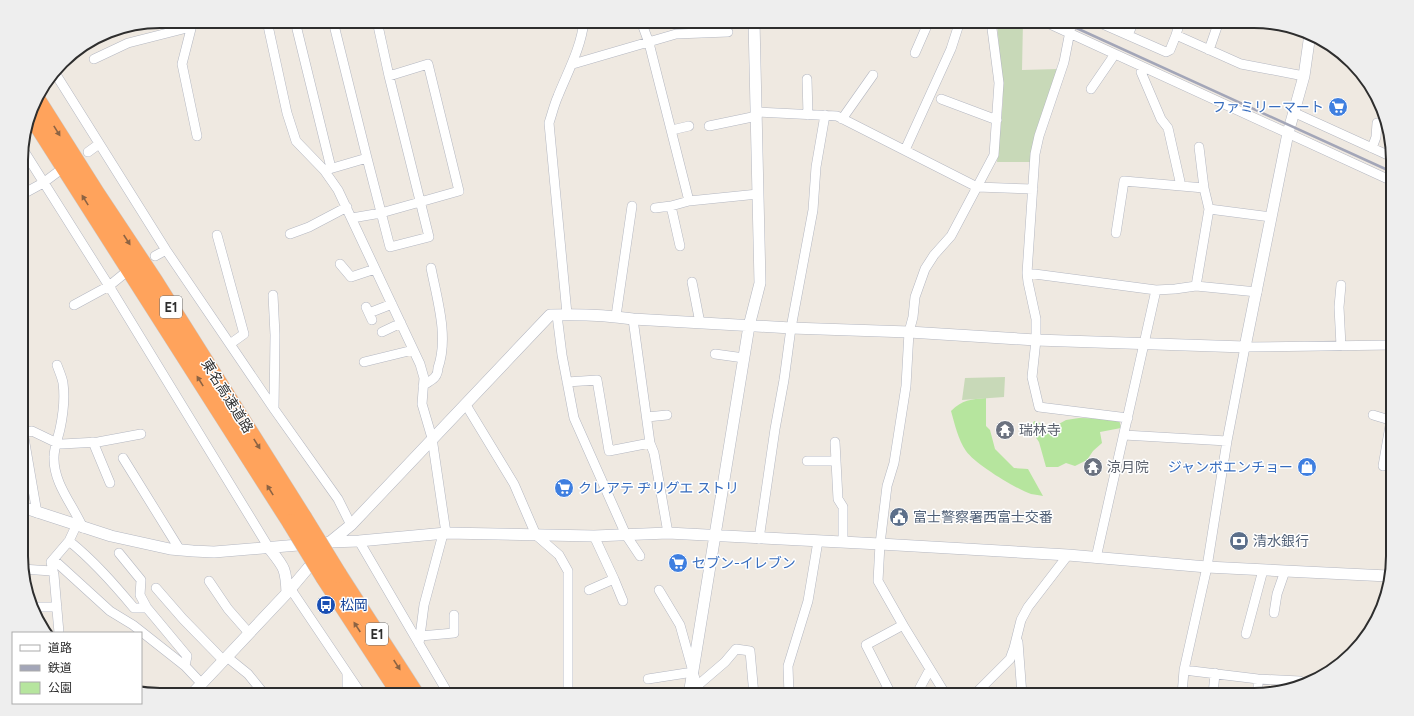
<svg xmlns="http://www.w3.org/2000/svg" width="1414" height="716" viewBox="0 0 1414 716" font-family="Figtree,'Noto Sans JP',sans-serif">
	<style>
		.green { fill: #b6e59e }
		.cemetery { fill: #c8d9b8 }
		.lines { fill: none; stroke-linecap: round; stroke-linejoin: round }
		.minor-casing { stroke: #b4b7c1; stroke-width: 10 }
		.tertiary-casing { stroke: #b4b7c1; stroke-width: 12 }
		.motorway-casing { stroke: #c9c9c9; stroke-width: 18 }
		.minor { stroke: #fff; stroke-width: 9 }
		.tertiary { stroke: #fff; stroke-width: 11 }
		.motorway { stroke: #ffa35c; stroke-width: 17 }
		.rail { stroke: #a3a6b8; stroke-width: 2.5 }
		.motorway-bridge-casing { stroke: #c9c9c9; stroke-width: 18; stroke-linecap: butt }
		.motorway-bridge { stroke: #ffa35c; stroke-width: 17 }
		.oneway { fill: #8c6343 }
		.labels { text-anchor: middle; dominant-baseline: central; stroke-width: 3; stroke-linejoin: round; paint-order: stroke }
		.shield { fill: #fff; stroke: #6d6d6d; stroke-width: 1 }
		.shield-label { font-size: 13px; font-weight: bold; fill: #2e2e2e }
		.shop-label { font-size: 14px; fill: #366cbe; stroke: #fff; text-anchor: end }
		.street-label { font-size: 14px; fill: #2e2e2e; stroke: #fff }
		.worship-label { font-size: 14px; fill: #5b616d; stroke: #fff; text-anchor: start }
		.service-label { font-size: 14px; fill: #4e5e75; stroke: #fff; text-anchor: start }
		.transit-label { font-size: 14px; fill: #164399; stroke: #fff; text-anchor: start }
		.rim { fill: none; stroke: #2e2e2e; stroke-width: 2 }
	</style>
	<rect width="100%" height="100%" fill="#efe9e1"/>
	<path class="green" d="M986 398V426L990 430 995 449 1014 468 1028 469 1043 496C1040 495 1035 495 1031 494 1016 489 975 464 966 451 958 439 955 425 951 411 962 400 971 399 986 398Z
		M1079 418 1119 419 1121 428 1100 432 1102 443 1093 451 1087 460 1075 466 1066 463 1058 467H1046L1039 442 1032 432 1031 427 1034 421 1040 423 1048 430 1066 420Z"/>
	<path class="cemetery" d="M997 21H1023L1022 70 1059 69 1030 162H997L1003 101Z
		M1005 377 1004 397 962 400 965 378Z"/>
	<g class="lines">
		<defs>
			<path id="minor" d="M193 21 182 64 197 136
				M267 21 287 113 296 141 324 170 338 190 420 364 424 378 422 404 432 438 446 533
				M295 21 331 168
				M333 21 367 158 390 247 429 237 389 76 377 21
				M641 21 649 43 689 201
				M1043 21 1392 181
				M1072 21 1064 62 1039 136 1035 154 1027 273 1028 282 1036 319V340L1032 377 1039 407 1128 418
				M1097 21 1100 23 1166 52 1170 50 1176 35
				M1180 21 1176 35 1241 64 1304 76
				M1128 35 1134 21
				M1209 50 1219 21
				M915 53 929 21
				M94 59 128 43 191 27
				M573 64 676 34 728 32
				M1142 67 1141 72 1161 119 1168 128 1181 186
				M55 73 166 250 274 409 338 499 351 525
				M807 79 808 115
				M1091 89 1115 54
				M941 99 997 120
				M757 112 837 116 977 187 1033 189
				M1293 112 1392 157
				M842 119 873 75
				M709 126 757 116
				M672 130 689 126
				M1199 147 1204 188
				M22 148 109 286 269 548
				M1372 148 1376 137 1377 123
				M905 150 951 49 960 21
				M88 152 99 144
				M326 170 367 158
				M21 195 43 183 59 171
				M671 206 680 246
				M655 208 671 206 689 201 758 194
				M1209 209 1271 217
				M352 218 381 213 459 191 428 64 389 76
				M1116 233 1124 181 1204 188 1209 209 1196 286
				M290 234 309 227 347 207
				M217 235 244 334 230 344
				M155 256 166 250
				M340 264 351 277 375 269
				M1027 273 1156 290 1175 289 1196 286 1257 292
				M692 282 700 323
				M1341 285 1339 307 1341 346
				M273 295 275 335 274 409
				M74 305 109 286 125 273
				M366 307 372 320
				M369 313 392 304
				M567 314 549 123C552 114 554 105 558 96 568 71 581 48 584 21
				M557 315 562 355 574 418 626 535 640 556
				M616 316 632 206
				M633 319 650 443 654 453 668 533
				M382 332 401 323
				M715 354 744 358
				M364 362 413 350
				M57 365C59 371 62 377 63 383 65 398 63 415 60 429 58 438 54 448 54 457 53 483 73 505 83 528
				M567 382 597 380 609 451 650 443
				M423 386C426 383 433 380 435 377 437 375 438 370 438 368 449 337 437 299 431 268
				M466 405 514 484 536 535 559 555 568 571V695
				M1373 415 1393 421
				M647 417 667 415
				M22 426 37 513
				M22 433 32 431 57 443 62 444 98 442 141 434
				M1124 435 1227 441
				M93 442 110 483
				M835 442 838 499 843 507V542
				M123 458 180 550
				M807 461H836
				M1383 466 1391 420
				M759 539 775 429 784 380 791 328 813 210 816 167 825 115
				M69 541C94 561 114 584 134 608H147
				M359 541 449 695
				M119 553 141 580 140 595 147 608 187 656 185 666 202 684
				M1096 558 1156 290
				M54 560 110 611 133 625 185 666
				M22 569 52 571
				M614 579 623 601
				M209 581 228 609 249 633
				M156 588 183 619 223 660
				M290 588 362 695
				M589 590 614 579 594 536
				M659 590 680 625 697 686 698 695
				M36 607H57
				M1274 613 1277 594 1285 571
				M59 633 54 575 51 562 69 541 76 526
				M1246 634 1263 570
				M420 636 454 633V615
				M1018 642 1022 695
				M419 644 424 605 443 534
				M227 657 248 674 265 695
				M1184 670 1258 679 1300 681
				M347 673V695
				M648 679 693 672
				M697 686 725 662 736 649 750 651 754 695
				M789 695 788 666 808 601 818 541
				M890 695 891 694 866 645 903 625
				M916 695 930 669
				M946 695 903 625 878 581 880 544 887 486 894 463 906 386 909 332 913 317 915 297 925 269 934 255 951 236 994 155 999 83 991 21
				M974 695 1010 659 1014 648 1021 620 1028 607 1068 555
				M1182 695 1184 670 1207 567 1227 441 1245 347 1392 345
				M1213 695 1215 673
				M1258 695V679"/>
			<path id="tertiary" d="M22 507 111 536 170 549 193 551 214 552 310 544
				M329 542 359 541 446 533 594 536 668 533 880 544 1068 555 1207 567 1388 576
				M269 548C284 567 286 568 287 593
				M191 695 287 593 330 542 351 525 550 315C578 314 606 315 633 319L791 328 909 332 1036 340 1245 347 1288 133 1304 76 1310 34
				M689 695 749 326 760 283 754 21"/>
			<path id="motorway" d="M36 98 96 193 155 282 303 517
				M31 115 291 523
				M338 574 416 695
				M324 577 401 695"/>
		</defs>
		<use href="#minor" class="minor-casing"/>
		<use href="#tertiary" class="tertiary-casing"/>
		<use href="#motorway" class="motorway-casing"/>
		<use href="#minor" class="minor"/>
		<use href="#tertiary" class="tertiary"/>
		<use href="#motorway" class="motorway"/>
		<path class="rail" d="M1061 21 1392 172"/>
		<defs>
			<path id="motorway-bridge" d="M303 517 338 574
				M291 523 324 577"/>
		</defs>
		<use href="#motorway-bridge" class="motorway-bridge-casing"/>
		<use href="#motorway-bridge" class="motorway-bridge"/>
	</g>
	<defs><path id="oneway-solid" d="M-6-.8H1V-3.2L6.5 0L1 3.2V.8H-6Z"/></defs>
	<g class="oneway">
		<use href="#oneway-solid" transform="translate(57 131) rotate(58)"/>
		<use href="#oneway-solid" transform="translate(85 200) rotate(-122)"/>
		<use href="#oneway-solid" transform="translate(127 240) rotate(57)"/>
		<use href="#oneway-solid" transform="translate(200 381) rotate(-122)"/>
		<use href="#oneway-solid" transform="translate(257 444) rotate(58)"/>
		<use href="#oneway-solid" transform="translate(270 490) rotate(-122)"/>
		<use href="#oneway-solid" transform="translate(357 627) rotate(-123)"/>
		<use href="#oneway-solid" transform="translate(397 665) rotate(57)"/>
	</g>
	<defs>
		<symbol id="supermarket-disc" viewBox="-11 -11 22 22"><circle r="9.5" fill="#3f7fe0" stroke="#fff"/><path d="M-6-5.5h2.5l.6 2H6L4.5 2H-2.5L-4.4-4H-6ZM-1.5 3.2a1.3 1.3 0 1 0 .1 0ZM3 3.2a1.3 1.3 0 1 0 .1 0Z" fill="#fff"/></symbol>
		<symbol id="temple-disc" viewBox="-11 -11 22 22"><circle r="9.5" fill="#6b7280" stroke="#fff"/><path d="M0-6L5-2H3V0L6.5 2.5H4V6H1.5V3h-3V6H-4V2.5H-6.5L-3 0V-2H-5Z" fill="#fff"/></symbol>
		<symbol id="shop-disc" viewBox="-11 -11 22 22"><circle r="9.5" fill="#3f7fe0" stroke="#fff"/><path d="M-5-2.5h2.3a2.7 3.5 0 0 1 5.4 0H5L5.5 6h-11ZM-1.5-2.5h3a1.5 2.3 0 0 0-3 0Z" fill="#fff"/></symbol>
		<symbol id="civic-disc" viewBox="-11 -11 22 22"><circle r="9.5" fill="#5c6f8a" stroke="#fff"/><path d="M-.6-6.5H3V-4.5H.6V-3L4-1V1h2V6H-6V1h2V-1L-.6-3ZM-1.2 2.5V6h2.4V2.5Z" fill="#fff"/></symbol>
		<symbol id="bank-disc" viewBox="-11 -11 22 22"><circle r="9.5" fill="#5c6f8a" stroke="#fff"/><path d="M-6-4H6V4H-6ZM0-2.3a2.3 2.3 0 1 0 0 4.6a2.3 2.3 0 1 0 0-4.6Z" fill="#fff"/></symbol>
		<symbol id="bus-disc" viewBox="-11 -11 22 22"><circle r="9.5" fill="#1a4fb4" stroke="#fff"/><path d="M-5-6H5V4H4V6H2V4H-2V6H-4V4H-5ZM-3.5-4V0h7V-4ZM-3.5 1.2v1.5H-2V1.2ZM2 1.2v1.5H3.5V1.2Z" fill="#fff"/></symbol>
	</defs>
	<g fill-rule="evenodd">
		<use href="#supermarket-disc" x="1327" y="96" width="22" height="22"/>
		<use href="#temple-disc" x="994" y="419" width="22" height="22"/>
		<use href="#temple-disc" x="1082" y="456" width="22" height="22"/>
		<use href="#shop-disc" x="1296" y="456" width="22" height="22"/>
		<use href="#supermarket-disc" x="553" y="477" width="22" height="22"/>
		<use href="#civic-disc" x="888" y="506" width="22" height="22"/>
		<use href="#bank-disc" x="1228" y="530" width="22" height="22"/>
		<use href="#supermarket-disc" x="667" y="552" width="22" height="22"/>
		<use href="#bus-disc" x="315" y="594" width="22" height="22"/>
	</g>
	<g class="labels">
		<g class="shield">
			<rect x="160" y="296" width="22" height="22" rx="3"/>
			<rect x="366" y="623" width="22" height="22" rx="3"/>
		</g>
		<g class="shield-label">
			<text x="171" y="307">E1</text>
			<text x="377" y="634">E1</text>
		</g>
		<g class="shop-label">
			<text x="1324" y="107">ファミリーマート</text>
			<text x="1293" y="467">ジャンボエンチョー</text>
			<text x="578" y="488" text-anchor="start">クレアテ ヂリグエ ストリ</text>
			<text x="692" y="563" text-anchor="start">セブン-イレブン</text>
		</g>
		<g class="street-label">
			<text transform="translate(227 396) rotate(58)">東名高速道路</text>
		</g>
		<g class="worship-label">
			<text x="1019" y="430">瑞林寺</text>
			<text x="1107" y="467">涼月院</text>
		</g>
		<g class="service-label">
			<text x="913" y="517">富士警察署西富士交番</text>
			<text x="1253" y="541">清水銀行</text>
		</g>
		<g class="transit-label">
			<text x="340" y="605">松岡</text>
		</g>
	</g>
	<path d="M0 0H1414V716H0ZM160 28H1254A132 132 0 0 1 1386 160V556A132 132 0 0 1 1254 688H160A132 132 0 0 1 28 556V160A132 132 0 0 1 160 28Z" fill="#eee" fill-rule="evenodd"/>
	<path class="rim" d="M160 28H1254A132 132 0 0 1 1386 160V556A132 132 0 0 1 1254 688H160A132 132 0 0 1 28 556V160A132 132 0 0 1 160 28Z"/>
	<rect x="12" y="632" width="130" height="72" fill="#ffffff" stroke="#ababab"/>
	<rect x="20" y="645" width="20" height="6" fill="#ffffff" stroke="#ababab"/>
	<text x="48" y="652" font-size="12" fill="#2e2e2e">道路</text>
	<rect x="20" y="665" width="20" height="6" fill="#a3a6b8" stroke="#ababab"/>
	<text x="48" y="672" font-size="12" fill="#2e2e2e">鉄道</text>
	<rect x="20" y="682" width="20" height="12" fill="#b6e59e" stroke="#ababab"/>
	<text x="48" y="692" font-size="12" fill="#2e2e2e">公園</text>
</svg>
